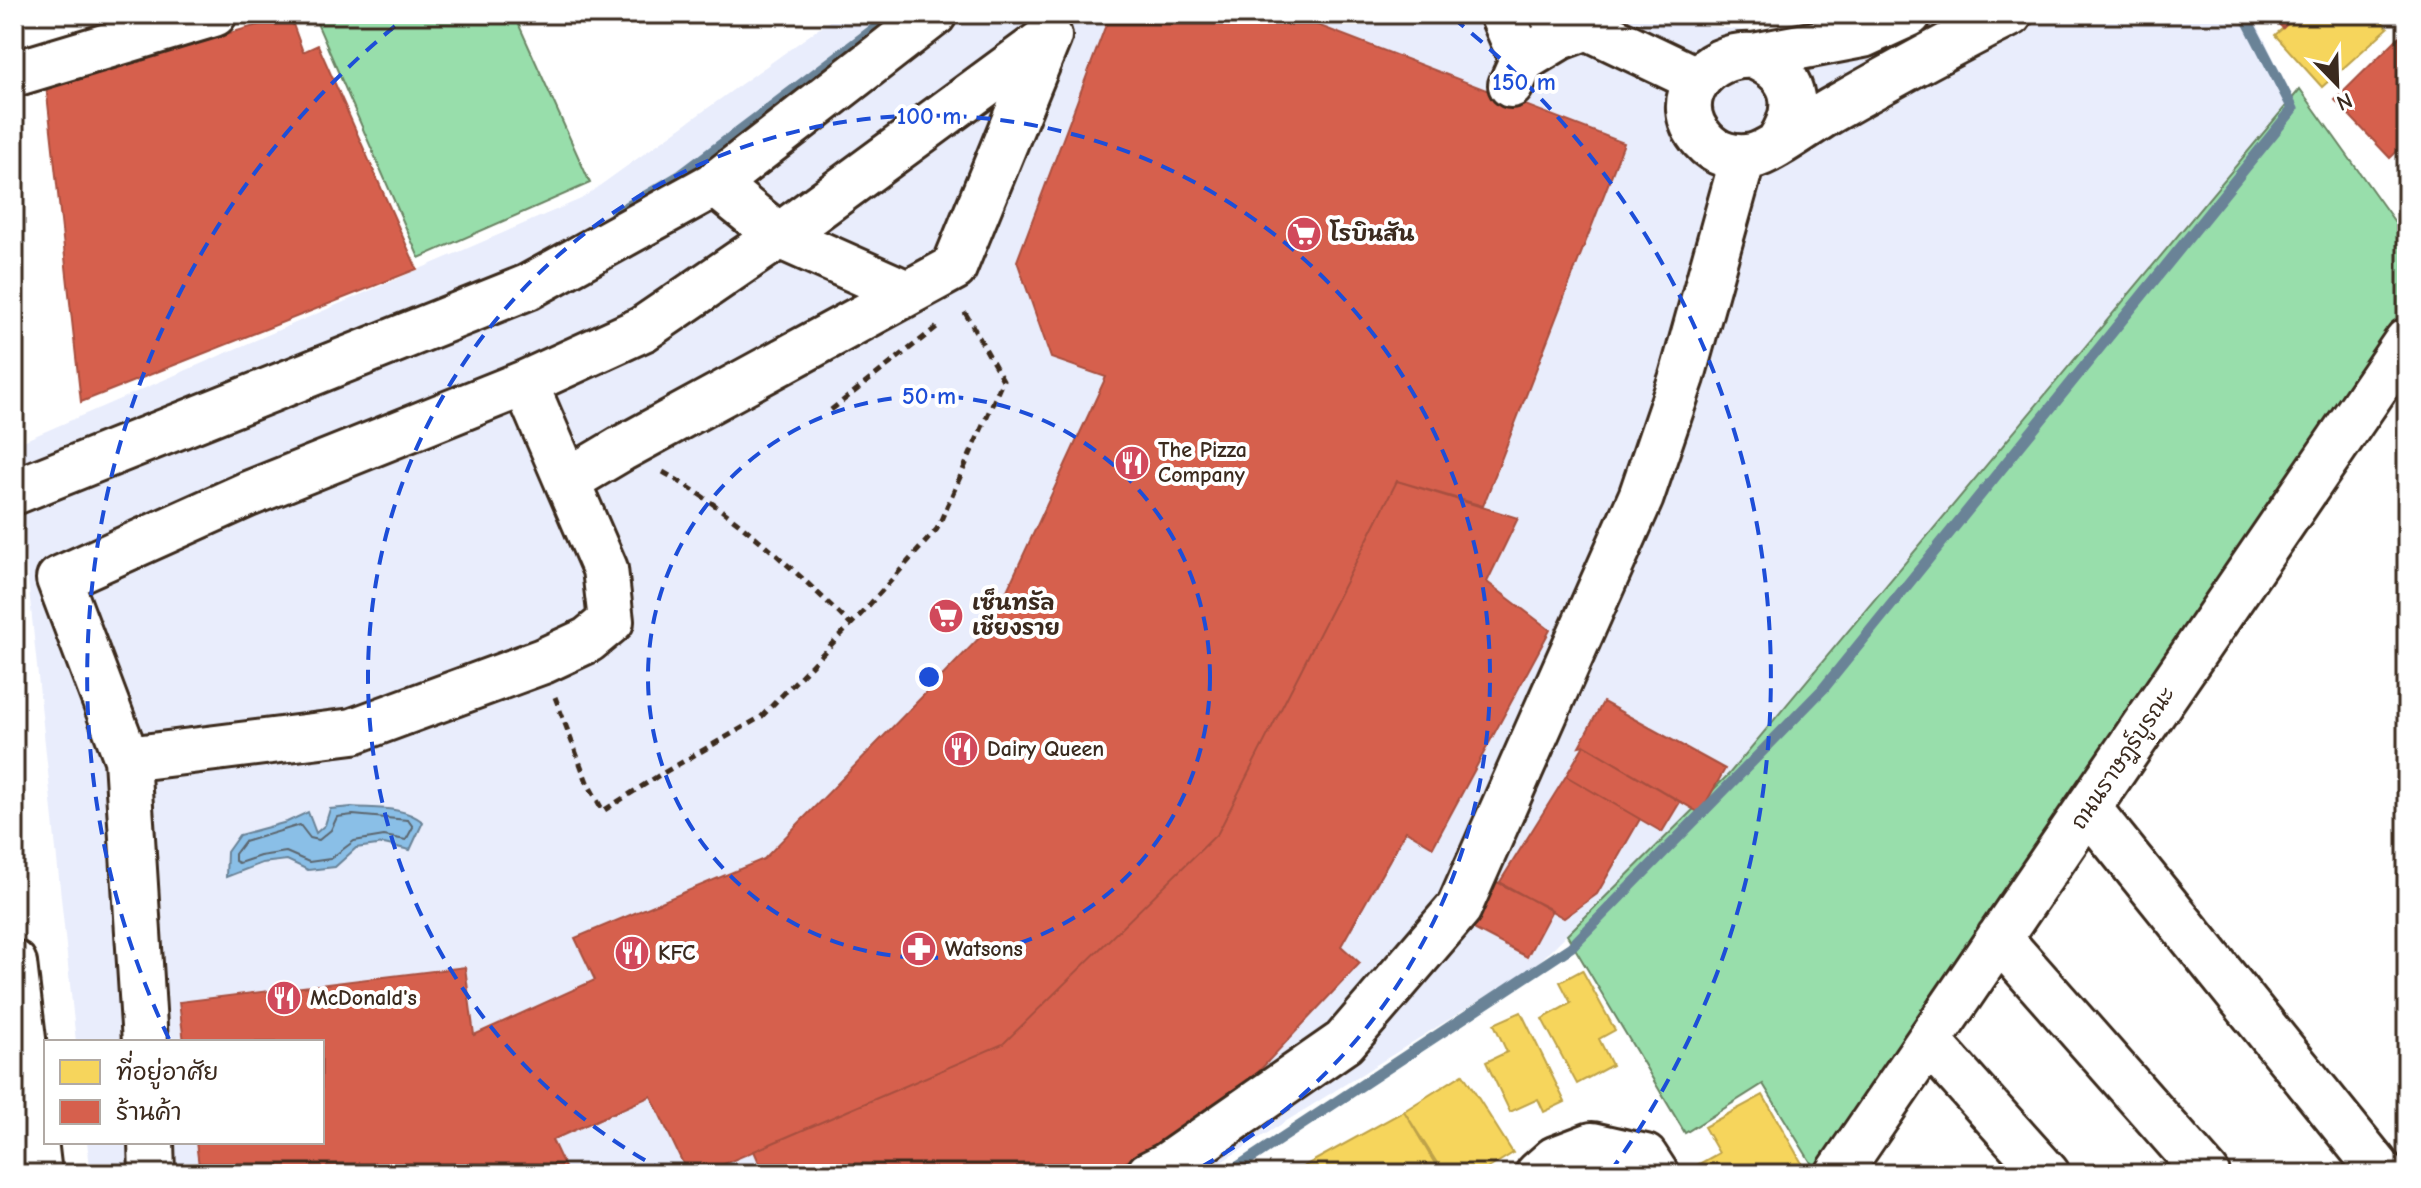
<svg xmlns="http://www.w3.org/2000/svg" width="2421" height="1188" viewBox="0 0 2421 1188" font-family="'Comic Neue','Playpen Sans Thai',sans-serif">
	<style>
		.built { fill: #e9edfc }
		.green { fill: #98deab; stroke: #6a8464; stroke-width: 2 }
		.water { fill: #8abfe7; stroke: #6a8397; stroke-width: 2 }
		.homes { fill: #f6d55c; stroke: #bea249; stroke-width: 2 }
		.shops { fill: #d6604d; stroke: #a8503f; stroke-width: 2 }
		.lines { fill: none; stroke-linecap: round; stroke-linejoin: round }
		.shore { stroke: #5b666e; stroke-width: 2 }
		.stream { stroke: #6a8397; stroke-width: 11 }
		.minor-casing { stroke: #3b2a1e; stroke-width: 50 }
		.major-casing { stroke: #3b2a1e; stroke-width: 50 }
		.path { stroke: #3b2a1e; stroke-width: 5; stroke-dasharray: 8 6; stroke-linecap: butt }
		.minor { stroke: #fff; stroke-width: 44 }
		.major { stroke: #fff; stroke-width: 44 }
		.ring { fill: none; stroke: #1d4ed8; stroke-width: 4; stroke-dasharray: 14 10 }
		.labels { text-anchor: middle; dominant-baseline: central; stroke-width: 8; stroke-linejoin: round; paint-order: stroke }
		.poi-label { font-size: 22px; font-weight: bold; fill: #3b2a1e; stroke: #fff; text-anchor: start }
		.street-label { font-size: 22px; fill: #3b2a1e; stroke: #fff }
		.centre { fill: #1d4ed8; stroke: #fff; stroke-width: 4 }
		.ring-label { font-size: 24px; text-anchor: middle; font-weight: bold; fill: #1d4ed8; stroke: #fff; stroke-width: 8; stroke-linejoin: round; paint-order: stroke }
	</style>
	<rect width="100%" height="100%" fill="#fff"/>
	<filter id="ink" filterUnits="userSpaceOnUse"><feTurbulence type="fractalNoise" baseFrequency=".0125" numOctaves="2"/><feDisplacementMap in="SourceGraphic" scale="16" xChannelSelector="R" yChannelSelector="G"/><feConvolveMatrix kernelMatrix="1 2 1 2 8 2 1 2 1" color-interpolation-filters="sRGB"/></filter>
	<g filter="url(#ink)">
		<path class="built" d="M839 14H1638L1659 20 1757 32 1844 14H2252L2293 98 1729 774 1536 965 1202 1174H91L87 1142H322V1042H76L14 445 581 199Z"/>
		<path class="green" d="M313 14H514L590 183 419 258Z
			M2300 89 2407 239V311L1816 1171 1763 1084 1685 1133 1567 935 1729 774Z"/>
		<path class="water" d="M352 807C377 809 403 806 423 822L410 850 384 844 356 848 335 867 308 870 287 860 262 863 226 877 227 852 239 835 287 822 308 812 316 833 325 825 330 809Z"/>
		<path class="homes" d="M2299 14H2375L2388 28 2322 87 2275 35Z
			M1582 970 1615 1030 1599 1039 1612 1065 1577 1084 1542 1019 1571 1003 1560 982Z
			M1521 1012 1565 1102 1544 1112 1538 1099 1510 1112 1486 1062 1507 1052 1494 1024Z
			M1463 1074 1513 1153 1479 1174H1444L1404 1111Z
			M1763 1095 1808 1174H1681L1719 1153 1704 1127Z
			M1404 1111 1441 1174H1290Z"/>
		<path class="shops" d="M1110 14H1289L1624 143 1483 506 1397 481 1218 833 1003 1044 701 1174H688L651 1096 552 1140 568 1174H200L196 1142H322V1042H184L179 1002 465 967 474 1035 595 980 575 938 764 859 990 627 1106 377 1051 358 1017 261Z
			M2268 14H2297L2283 28Z
			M290 16 303 52 318 45 417 269 81 402 46 85Z
			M2407 29V142L2390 158 2335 100Z
			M1397 481 1518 518 1487 582 1550 630 1433 847 1406 831 1341 946 1360 963 1216 1117 1205 1109 1175 1139 1100 1174H764L754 1151 1003 1044 1218 833Z
			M1603 702 1725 769 1700 813 1584 745 1579 746Z
			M1584 745 1680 802 1662 832 1566 776Z
			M1566 776 1640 819 1597 894 1564 918 1500 882Z
			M1495 881 1552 910 1527 957 1470 927Z"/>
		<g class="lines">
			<path class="shore" d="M353 815 408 820 413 827 406 840 384 836 354 841 330 859 309 862 286 852 260 856 239 863 235 861V854L244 842 300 825 310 838 319 840 331 830 337 817Z"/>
			<path class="stream" d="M615 214 681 175 894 14
				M1227 1174 1571 947 1823 689 2293 109 2244 14"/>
			<defs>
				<path id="minor" d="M1502 14 1522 60
					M1552 14 1587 27 1698 80
					M1909 14 1863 35 1753 56C1706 52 1667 100 1703 140 1715 154 1734 160 1753 156 1771 152 1812 121 1832 110 1890 77 1950 44 2010 14
					M1753 56C1795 73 1803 105 1779 142
					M14 74 214 14
					M1511 85 1522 60 1560 37 1587 27
					M715 184 779 236 907 293
					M525 383 567 481
					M14 492 528 287 715 184 934 14
					M127 759 353 731 543 661 588 640 611 621 605 569 567 481 621 449 954 268 1049 36
					M2088 808 2382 1173
					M1999 938 2207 1174
					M145 1042 127 759 59 579 248 494 525 383 643 329 779 236 1048 38
					M1929 1042 2047 1174
					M151 1142 152 1174
					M1149 1174 1167 1165 1344 1042 1459 908 1641 497 1682 377 1743 158
					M1538 1174 1555 1159 1592 1145 1645 1157 1656 1174
					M1838 1174 2407 341"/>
				<path id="major" d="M14 963 39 1174"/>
			</defs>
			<use href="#minor" class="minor-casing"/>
			<use href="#major" class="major-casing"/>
			<path class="path" d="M831 410 937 327
				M663 472C729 508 797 572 851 625
				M555 697 587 782 603 811 658 776 761 717 862 613 937 529 1003 380 963 309"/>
			<use href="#minor" class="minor"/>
			<use href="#major" class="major"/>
		</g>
	</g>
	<g class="ring">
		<circle cx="929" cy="677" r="281"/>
		<path d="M666 1172A561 561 0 1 1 1192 1172"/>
		<path d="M169 1039A842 842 0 0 1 405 18M1453 18A842 842 0 0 1 1610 1172"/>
	</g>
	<defs>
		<symbol id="supermarket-disc" viewBox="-11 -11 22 22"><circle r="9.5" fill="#d1495b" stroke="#fff"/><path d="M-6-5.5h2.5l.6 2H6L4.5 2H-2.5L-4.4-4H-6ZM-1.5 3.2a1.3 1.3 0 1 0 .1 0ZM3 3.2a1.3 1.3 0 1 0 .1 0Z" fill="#fff"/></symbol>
		<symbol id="restaurant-disc" viewBox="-11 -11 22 22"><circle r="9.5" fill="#d1495b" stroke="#fff"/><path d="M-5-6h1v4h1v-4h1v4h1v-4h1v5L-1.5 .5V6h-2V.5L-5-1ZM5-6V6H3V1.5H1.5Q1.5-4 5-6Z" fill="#fff"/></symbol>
		<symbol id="pharmacy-disc" viewBox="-11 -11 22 22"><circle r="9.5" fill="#d1495b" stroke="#fff"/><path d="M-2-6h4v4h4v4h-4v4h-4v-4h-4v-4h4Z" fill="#fff"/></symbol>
	</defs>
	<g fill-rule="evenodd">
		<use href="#supermarket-disc" x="1284" y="214" width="40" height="40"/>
		<use href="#restaurant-disc" x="1112" y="443" width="40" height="40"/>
		<use href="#supermarket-disc" x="926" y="596" width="40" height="40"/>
		<use href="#restaurant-disc" x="941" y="729" width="40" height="40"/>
		<use href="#pharmacy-disc" x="899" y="929" width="40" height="40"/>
		<use href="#restaurant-disc" x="612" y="933" width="40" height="40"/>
		<use href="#restaurant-disc" x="264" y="978" width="40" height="40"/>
	</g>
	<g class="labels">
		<g class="poi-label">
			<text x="1330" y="234">โรบินสัน</text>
			<text x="1158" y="450">The Pizza<tspan x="1158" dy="25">Company</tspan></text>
			<text x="972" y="603">เซ็นทรัล<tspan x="972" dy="25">เชียงราย</tspan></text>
			<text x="987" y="749">Dairy Queen</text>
			<text x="945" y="949">Watsons</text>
			<text x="658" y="953">KFC</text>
			<text x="310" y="998">McDonald's</text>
		</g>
		<g class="street-label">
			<text transform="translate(2123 758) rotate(-56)">ถนนราษฎร์บูรณะ</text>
		</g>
	</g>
	<circle cx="929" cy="677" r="12" class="centre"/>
	<g class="ring-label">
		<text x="1524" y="90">150 m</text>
		<text x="929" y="124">100 m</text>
		<text x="929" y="404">50 m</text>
	</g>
	<rect width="2421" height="1188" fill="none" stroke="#fff" stroke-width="48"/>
	<rect x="24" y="24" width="2373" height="1140" fill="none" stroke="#3b2a1e" stroke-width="3" filter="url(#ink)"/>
	<rect x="44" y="1040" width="280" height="104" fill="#ffffff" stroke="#b1aaa5" stroke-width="2"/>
	<rect x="60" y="1060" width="40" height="24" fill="#f6d55c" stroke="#b1aaa5" stroke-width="2"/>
	<text x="116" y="1080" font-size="24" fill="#3b2a1e">ที่อยู่อาศัย</text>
	<rect x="60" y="1100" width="40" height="24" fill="#d6604d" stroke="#b1aaa5" stroke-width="2"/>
	<text x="116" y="1120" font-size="24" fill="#3b2a1e">ร้านค้า</text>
	<g transform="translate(2337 84) rotate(157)" stroke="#ffffff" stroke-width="6" paint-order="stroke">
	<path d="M0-6L14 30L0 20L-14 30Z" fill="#3b2a1e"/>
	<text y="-12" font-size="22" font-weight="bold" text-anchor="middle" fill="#3b2a1e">N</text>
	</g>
</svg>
